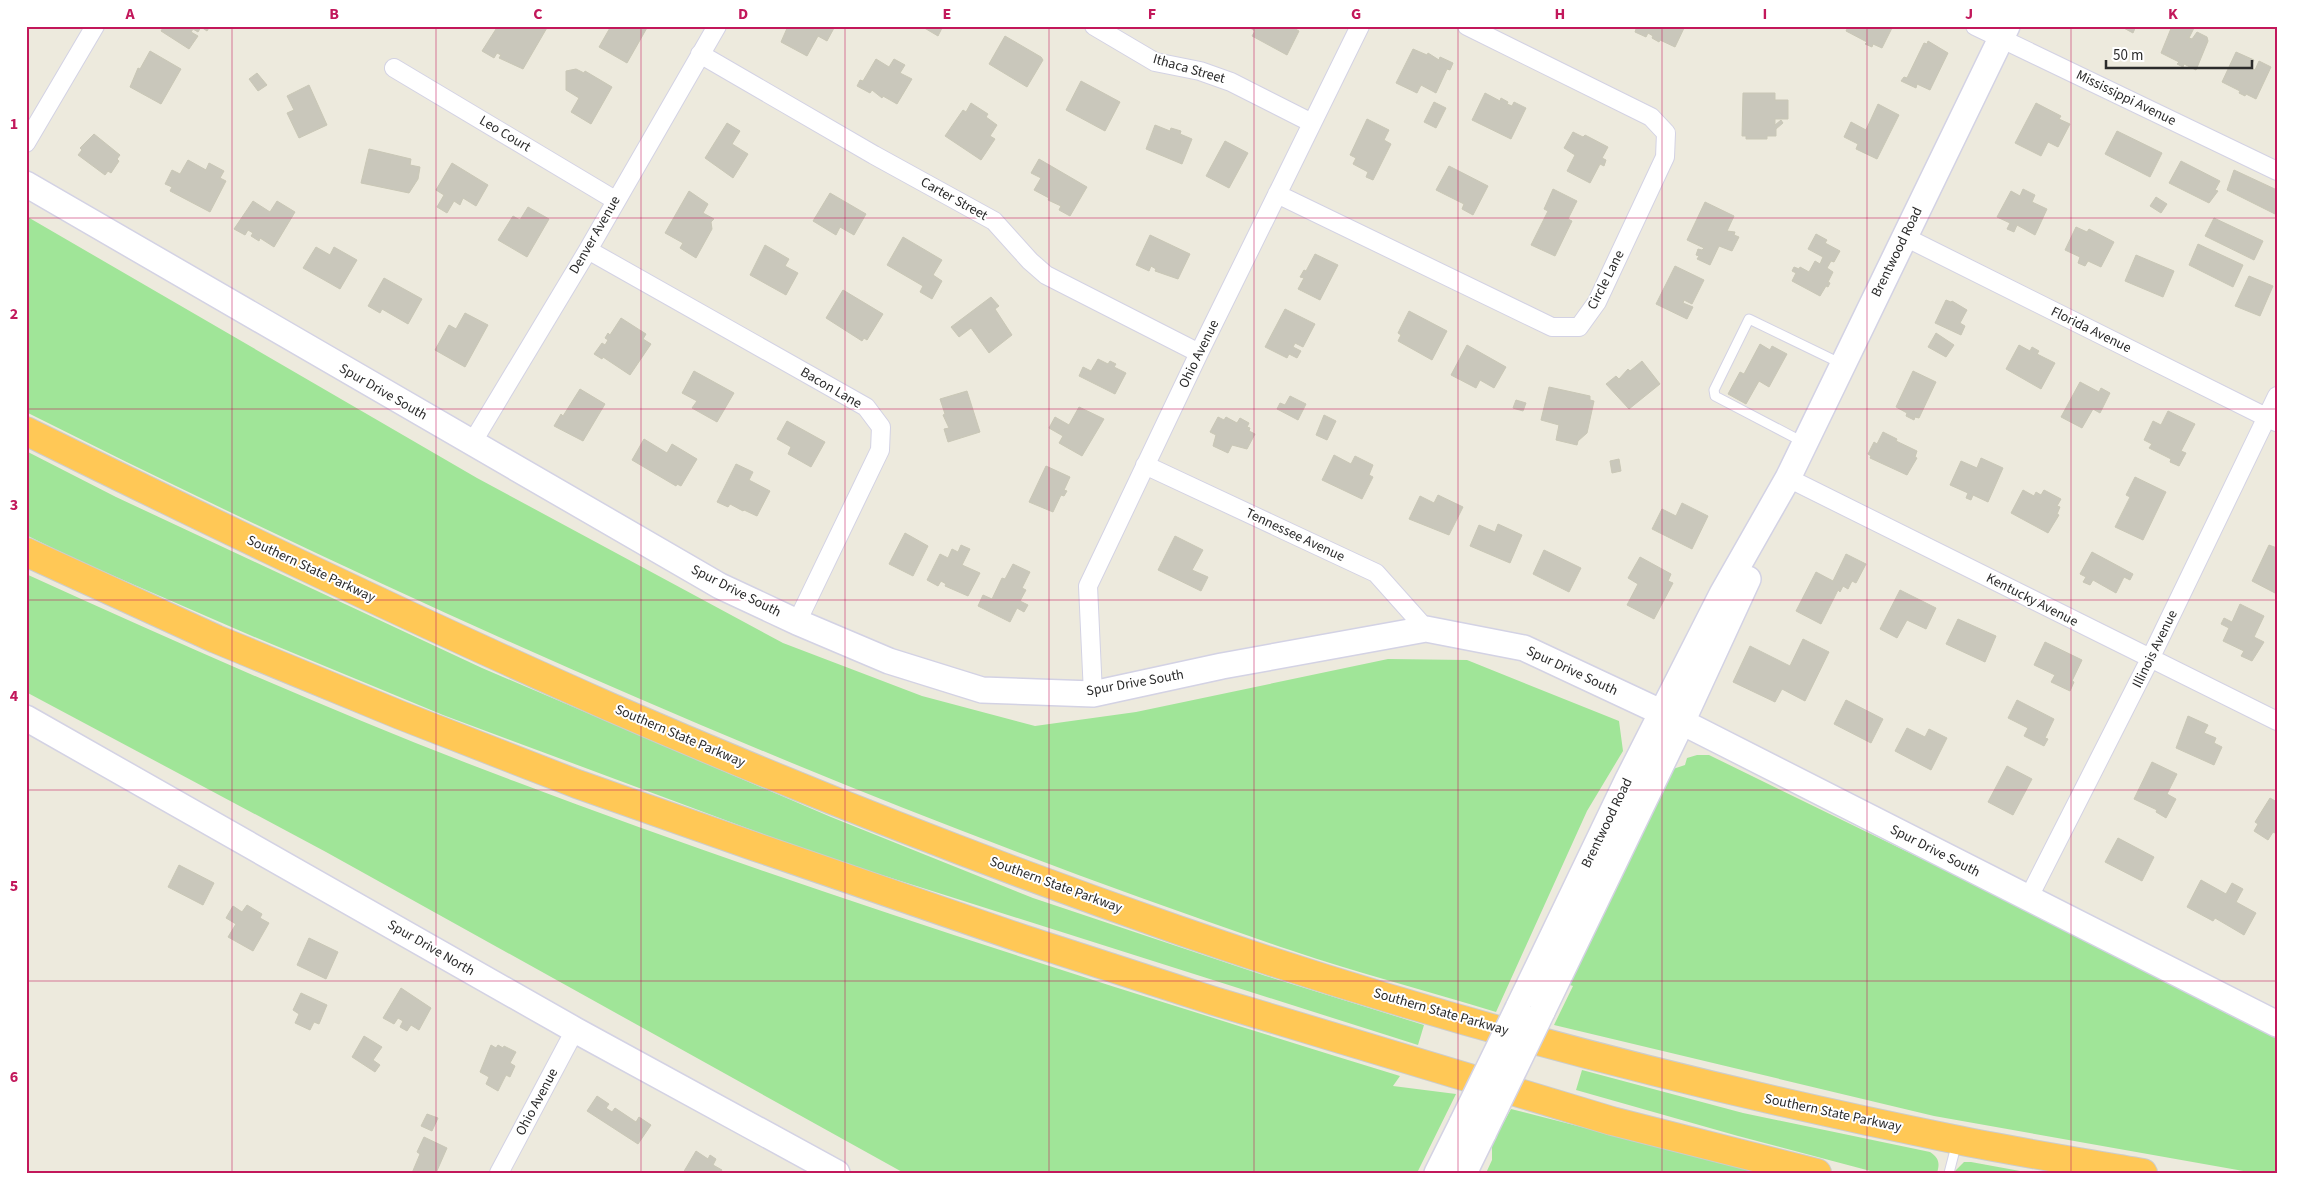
<svg xmlns="http://www.w3.org/2000/svg" width="2303" height="1199" viewBox="0 0 2303 1199" font-family="'Source Sans 3',sans-serif">
	<style>
		.green { fill: #a0e598 }
		.building { fill: #c9c7bb; stroke: #c9c7b6 }
		.lines { fill: none; stroke-linecap: round; stroke-linejoin: round }
		.lane-casing { stroke: #d3d2e4; stroke-width: 11 }
		.street-casing { stroke: #d3d2e4; stroke-width: 20 }
		.secondary-casing { stroke: #d3d2e4; stroke-width: 28 }
		.highway-casing { stroke: #ccc; stroke-width: 30 }
		.lane { stroke: #fff; stroke-width: 9 }
		.street { stroke: #fff; stroke-width: 18 }
		.secondary { stroke: #fff; stroke-width: 25 }
		.highway { stroke: #ffc856; stroke-width: 28 }
		.secondary-bridge-casing { stroke: #d3d2e4; stroke-width: 28; stroke-linecap: butt }
		.secondary-bridge { stroke: #fff; stroke-width: 25 }
		.grid { fill: none; stroke: #c2185b; stroke-width: 1; stroke-opacity: 0.55 }
		.labels { text-anchor: middle; dominant-baseline: central; stroke-width: 4; stroke-linejoin: round; paint-order: stroke }
		.street-label { font-size: 14px; fill: #2b2b2b; stroke: #fff }
		.neatline { fill: none; stroke: #c2185b; stroke-width: 2 }
		.grid-label { font-size: 16px; text-anchor: middle; font-weight: bold; fill: #c2185b }
	</style>
	<rect width="100%" height="100%" fill="#edeadd"/>
	<path class="green" d="M26 216 477 478 783 643 922 696 1035 726 1136 712 1388 659 1467 660 1619 721 1623 751 1587 811 1496 1012C1428 991 1358 973 1290 950 856 803 435 617 26 412Z
		M26 451 116 497 482 668 831 817 1033 898 1266 976 1424 1025 1418 1045 822 856 443 715 252 636 77 560 26 535Z
		M26 574C187 647 348 719 514 781 805 891 1103 984 1400 1076L1393 1086 1456 1094 1417 1173H904L326 852 26 692Z
		M1697 755H1709L2277 1032V1173L2249 1172 1934 1116 1554 1025 1573 986 1567 984 1673 769 1685 765 1687 758Z
		M1582 1070 1743 1113 1930 1152C1939 1158 1940 1163 1937 1173H1878L1738 1136 1576 1090Z
		M1511 1109 1761 1173H1486L1492 1160V1144Z
		M1964 1162H1971L2031 1173H1953Z"/>
	<path class="building" d="M164 26H210L207 31 201 27 198 32 193 29 191 32 198 36 189 49 161 31Z
		M499 26H548L523 69 499 58 501 55 497 53 494 58 482 51 496 29Z
		M611 26H648L627 63 599 47Z
		M788 26H830L834 28 827 41 818 36 807 56 781 42Z
		M921 26H943L938 36Z
		M1247 26H1290L1299 31 1287 55 1252 36 1255 31Z
		M1637 26H1685L1675 47 1660 40 1659 42 1652 38 1653 36 1648 33 1646 37 1635 32Z
		M1845 26H1893L1882 48 1873 44 1872 47 1865 44 1867 42 1846 31 1847 29Z
		M2120 26H2136L2133 33Z
		M2172 26H2188L2194 28 2189 38 2192 39 2197 32 2207 37 2208 41 2196 70 2184 64 2183 67 2177 64 2179 62 2161 53Z
		M1005 36 1041 57 1043 60 1027 87 989 64Z
		M1928 41 1948 53 1930 90 1917 84 1916 88 1901 81 1904 77 1907 78 1924 43 1927 44Z
		M1413 49 1427 55 1428 53 1439 60 1440 57 1453 63 1450 70 1447 69 1436 93 1421 85 1417 93 1396 83Z
		M150 51 181 69 161 104 130 87 138 68 140 69Z
		M2236 52 2254 60 2250 68 2255 70 2259 61 2271 67 2256 99 2246 94 2245 96 2239 93 2240 91 2222 82Z
		M876 59 889 67 894 59 905 65 900 73 912 79 897 104 883 96 882 98 872 90 870 93 857 86 860 80 863 81Z
		M576 69 584 73 585 71 612 87 591 124 571 112 579 98 566 90V71Z
		M257 73 267 85 258 91 249 79Z
		M1081 81 1120 102 1105 131 1066 110Z
		M309 85 327 125 299 138 287 113 294 110 287 96Z
		M1485 93 1500 101 1501 98 1508 102 1507 104 1512 106 1514 102 1526 108 1511 139 1472 120Z
		M1743 93H1775V100H1788V119H1775V125L1781 120 1783 123 1776 129V136H1767V139H1746V136H1742Z
		M1434 102 1446 108 1436 128 1424 122Z
		M971 103 988 114 986 117 997 125 990 136 995 139 981 160 945 136 963 110 966 112Z
		M2036 103 2061 116 2059 119 2070 124 2058 147 2048 142 2041 156 2015 143Z
		M1878 104 1899 115 1877 159 1856 149 1858 144 1844 137 1851 122 1866 130Z
		M1367 119 1389 130 1384 140 1391 144 1373 180 1366 177 1368 172 1353 164 1356 158 1350 155Z
		M727 123 740 131 732 144 748 154 733 178 705 158Z
		M1155 125 1170 131 1171 128 1181 131 1180 134 1192 139 1182 164 1146 149Z
		M2117 131 2162 153 2150 177 2105 154Z
		M1573 132 1583 137 1585 135 1608 147 1602 158 1606 160 1604 166 1600 164 1590 183 1567 171 1575 155 1564 148Z
		M94 134 120 155 117 159 119 161 111 173 108 171 105 175 78 155 82 150 80 148Z
		M1225 141 1248 153 1229 188 1206 176Z
		M369 149 411 159 410 165 420 167 418 179 409 193 361 183Z
		M1039 159 1087 187 1070 216 1059 210 1061 206 1048 200 1049 198 1034 190 1041 178 1031 173Z
		M188 160 206 170 209 163 224 171 220 178 226 181 210 212 170 191 172 187 165 184 172 170 180 174Z
		M2181 161 2220 181 2215 190 2218 191 2209 203 2169 183Z
		M452 163 488 185 476 206 463 198 460 205 454 201 447 213 437 207 444 195 436 190Z
		M1449 166 1488 186 1473 215 1462 209 1464 204 1436 190Z
		M2234 170 2277 190 2275 214 2227 190Z
		M1553 189 1577 201 1568 219 1572 221 1555 256 1531 245 1548 211 1544 209Z
		M2023 189 2035 195 2032 202 2047 209 2035 235 2017 225 2014 232 2007 229 2010 223 1997 217 2011 191 2020 196Z
		M689 191 708 204 703 213 714 219 711 222 712 229 696 258 680 248 683 243 665 233Z
		M830 193 866 214 854 235 840 227 836 235 813 221Z
		M2156 197 2167 204 2161 213 2150 206Z
		M253 201 270 212 277 201 295 212 274 247 260 238 259 241 251 236 253 233 248 230 245 235 234 229Z
		M1705 202 1734 216 1727 231 1735 232 1734 235 1739 237 1732 251 1719 246 1710 265 1697 259 1699 256 1696 255 1698 249 1702 250 1704 248 1687 240Z
		M528 207 549 219 527 257 498 240 513 216 520 220Z
		M2214 218 2263 241 2254 260 2205 236Z
		M2076 227 2087 232 2089 229 2114 242 2101 267 2088 261 2085 266 2078 263 2080 257 2065 250Z
		M1816 234 1827 240 1825 243 1840 251 1834 262 1831 261 1827 268 1833 272 1828 282 1830 283 1828 287 1826 286 1820 296 1792 281 1796 273 1792 271 1794 267 1799 269 1800 267 1809 272 1815 261 1820 264 1823 257 1808 249Z
		M1150 235 1190 254 1178 279 1155 271 1156 269 1151 266 1149 271 1136 265Z
		M903 237 942 260 933 275 942 281 932 299 920 292 923 286 887 265Z
		M2198 244 2243 265 2233 287 2189 265Z
		M765 245 789 259 785 266 798 273 786 295 750 275Z
		M316 247 330 255 334 247 357 260 340 289 303 268Z
		M1315 254 1338 265 1320 300 1298 289 1304 278 1300 277 1304 270 1306 271Z
		M2136 255 2174 271 2163 297 2125 281Z
		M1675 266 1704 280 1692 304 1684 300 1683 303 1693 307 1687 319 1656 304Z
		M2249 276 2273 286 2260 316 2235 306Z
		M384 278 422 299 408 324 382 309 380 313 368 306Z
		M843 290 883 314 867 340 864 338 862 341 826 318Z
		M991 297 999 306 995 309 1012 335 989 353 971 328 959 337 951 327Z
		M1946 300 1951 302 1952 301 1967 310 1960 323 1965 326 1961 335 1935 323Z
		M1285 309 1315 324 1303 347 1295 343 1293 347 1301 351 1297 358 1289 354 1287 358 1265 347Z
		M1409 311 1447 331 1432 360 1398 341 1401 335 1398 333Z
		M465 313 488 325 465 367 435 350 449 325 456 329Z
		M621 318 646 334 643 339 651 344 630 375 603 357 602 359 594 354 602 343 605 345 608 340 605 338 608 333 610 335Z
		M1936 333 1954 345 1946 357 1928 347Z
		M1760 344 1770 350 1772 346 1787 354 1769 387 1759 381 1746 404 1728 394 1740 372 1744 374Z
		M1467 345 1506 367 1494 388 1480 380 1476 388 1451 375Z
		M2019 345 2030 351 2032 347 2039 351 2037 354 2055 363 2041 389 2006 369Z
		M1098 359 1108 364 1110 361 1116 364 1114 367 1126 373 1115 394 1079 376 1083 367 1091 371Z
		M1642 361 1660 384 1629 409 1606 384 1616 376 1619 379 1628 369 1630 371Z
		M694 371 734 393 717 422 692 408 697 401 682 393Z
		M1913 371 1936 382 1919 418 1915 417 1914 420 1906 416 1907 413 1896 407Z
		M2080 382 2099 392 2101 388 2110 393 2100 413 2093 409 2082 428 2061 417Z
		M1549 387 1590 396V400L1594 401 1587 433 1578 441 1577 445 1556 440 1559 425 1541 420Z
		M580 389 605 404 583 441 554 426 561 414 563 416Z
		M967 391 980 432 948 442 944 429 949 428 943 415 945 414 940 399Z
		M1290 396 1306 404 1298 420 1277 409 1280 403 1285 405Z
		M1516 400 1526 403 1523 411 1513 408Z
		M1079 407 1104 419 1082 456 1059 443 1063 436 1049 428 1055 417 1069 425Z
		M2168 411 2195 424 2181 451 2186 453 2179 466 2170 462 2171 459 2149 448 2152 444 2144 440 2153 421 2161 425Z
		M1324 415 1336 421 1327 440 1316 435Z
		M1218 417 1224 420 1226 417 1237 423 1240 418 1249 423 1247 427 1250 428 1249 431 1255 434 1247 449 1232 445 1228 453 1213 446 1216 435 1210 432Z
		M787 421 825 442 811 467 788 454 791 447 777 439Z
		M1883 432 1897 439 1896 441 1917 451 1915 457 1917 458 1907 475 1870 458 1871 456 1868 454 1874 442 1877 444Z
		M644 439 667 453 672 444 697 459 681 486 677 484 676 486 632 460Z
		M1334 455 1351 464 1355 456 1373 465 1369 475 1373 477 1362 499 1322 480Z
		M1981 458 2003 468 1988 502 1973 495 1971 500 1966 498 1968 493 1950 485 1961 461 1977 468Z
		M1619 459 1621 471 1612 473 1610 461Z
		M736 464 753 472 749 480 770 491 757 516 744 510 743 511 730 504 728 507 717 502Z
		M1046 466 1070 477 1064 490 1067 491 1064 496 1061 495 1053 512 1029 502Z
		M2135 477 2166 492 2143 540 2115 527 2130 497 2126 495Z
		M2023 490 2034 496 2036 492 2041 495 2044 490 2061 499 2057 506 2060 507 2057 514 2059 515 2048 533 2011 513Z
		M1438 495 1463 507 1449 535 1409 519 1420 496 1434 503Z
		M1682 503 1708 516 1692 549 1652 529 1662 509 1676 516Z
		M1498 524 1522 535 1510 563 1470 546 1479 525 1495 532Z
		M905 533 928 546 913 576 889 564Z
		M1175 536 1203 550 1192 570 1208 577 1201 591 1158 570Z
		M961 545 970 549 962 565 980 573 968 596 945 586 946 584 941 581 938 586 927 580 940 554 948 558 952 549 958 552Z
		M2269 545 2277 548 2275 593 2252 581Z
		M1544 550 1581 568 1569 592 1533 574Z
		M2092 552 2133 574 2130 580 2124 577 2116 593 2093 580 2090 585 2083 582 2086 577 2080 574Z
		M1846 554 1866 564 1856 583 1852 581 1848 589 1843 586 1840 592 1838 590 1821 624 1796 611 1816 572 1833 581Z
		M1640 557 1671 574 1668 581 1673 583 1654 619 1627 605 1638 584 1628 578Z
		M1013 564 1030 572 1022 588 1026 590 1020 601 1028 605 1024 612 1017 608 1010 622 978 606 983 595 992 599 1002 578 1005 579Z
		M1900 590 1936 608 1926 629 1907 620 1897 638 1880 629Z
		M2240 604 2264 616 2254 637 2264 642 2252 661 2241 656 2244 651 2223 641 2229 628 2221 624 2224 618 2232 622Z
		M1958 619 1996 636 1985 662 1946 644Z
		M1803 639 1829 652 1805 701 1782 689 1775 702 1733 682 1750 646 1790 666Z
		M2045 642 2082 660 2072 681 2074 682 2070 691 2051 682 2055 675 2034 665Z
		M1846 700 1883 719 1871 743 1834 724Z
		M2017 700 2054 719 2045 738 2048 739 2044 746 2024 736 2028 728 2008 718Z
		M2188 716 2208 725 2204 733 2216 738 2214 743 2222 747 2214 765 2176 748Z
		M1907 728 1925 737 1929 729 1947 738 1931 770 1895 751Z
		M2152 762 2177 774 2167 794 2176 799 2166 818 2156 812 2157 810 2134 799Z
		M2007 766 2032 779 2013 815 1988 802Z
		M2270 798 2277 802V834L2273 832 2268 840 2254 831 2258 824 2255 822Z
		M2118 838 2154 857 2142 881 2105 862Z
		M179 865 214 883 203 905 168 887Z
		M2201 880 2226 894 2232 883 2243 889 2236 902 2256 913 2244 935 2215 918 2213 921 2187 907Z
		M247 905 262 914 260 918 269 923 253 951 228 937 236 924 226 918 233 906 242 912Z
		M309 938 338 952 326 979 297 965Z
		M401 988 431 1008 419 1030 411 1025 407 1031 400 1027 403 1021 398 1018 394 1024 383 1018Z
		M301 993 327 1005 319 1024 314 1022 310 1030 295 1023 299 1014 293 1010Z
		M364 1036 382 1047 373 1060 380 1065 375 1072 352 1057Z
		M491 1045 496 1048 498 1045 503 1048 504 1046 516 1052 510 1063 515 1066 510 1077 506 1075 498 1091 486 1084 489 1077 480 1072Z
		M597 1096 609 1104 606 1108 612 1112 615 1108 636 1122 639 1117 651 1125 638 1144 587 1111Z
		M427 1114 438 1118 432 1131 421 1126Z
		M424 1137 447 1148 436 1173H412L420 1154 417 1152Z
		M696 1151 708 1159 710 1155 716 1159 713 1165 722 1170 720 1173H683Z"/>
	<g class="lines">
		<defs>
			<path id="lane" d="M1803 442 1715 396 1714 390 1749 319 1842 364
				M1949 1173 1957 1142"/>
			<path id="street" d="M1094 26 1155 62 1200 71 1231 82 1312 123
				M1975 26 2277 171
				M700 54 874 155 994 221 1030 261 1046 275 1199 353
				M394 68 615 200
				M26 143 95 26
				M1277 194 1552 327H1579L1597 302 1665 157 1666 133 1651 117 1467 26
				M1905 237 2276 422
				M588 250 866 407 881 427 880 450 797 622
				M472 443 588 250 717 26
				M1145 465 1376 573 1426 629
				M1788 478 2277 721
				M1093 694 1088 586 1199 353 1360 26
				M2028 899 2150 659 2277 396
				M499 1173 575 1030"/>
			<path id="secondary" d="M26 184 720 586 797 622 889 661 982 690 1093 694 1222 666 1426 629 1524 648 1682 722 2277 1024
				M26 718 575 1030 837 1173
				M1518 1008 1627 781 1722 594 1788 478 2007 26
				M1542 1012 1682 722 1748 579
				M1437 1173 1462 1123
				M1464 1173 1484 1132"/>
			<path id="highway" d="M26 431C219 526 413 620 610 707 796 788 986 863 1178 930 1431 1018 1692 1086 1953 1139 2016 1152 2080 1162 2143 1173
				M26 552 216 639 400 715 577 784 756 847 1023 939 1214 1001 1612 1121 1817 1173"/>
		</defs>
		<use href="#lane" class="lane-casing"/>
		<use href="#street" class="street-casing"/>
		<use href="#secondary" class="secondary-casing"/>
		<use href="#highway" class="highway-casing"/>
		<use href="#lane" class="lane"/>
		<use href="#street" class="street"/>
		<use href="#secondary" class="secondary"/>
		<use href="#highway" class="highway"/>
		<defs>
			<path id="secondary-bridge" d="M1462 1123 1518 1008
				M1484 1132 1542 1012"/>
		</defs>
		<use href="#secondary-bridge" class="secondary-bridge-casing"/>
		<use href="#secondary-bridge" class="secondary-bridge"/>
	</g>
	<path class="grid" d="M232 26V1173M436 26V1173M641 26V1173M845 26V1173M1049 26V1173M1254 26V1173M1458 26V1173M1662 26V1173M1867 26V1173M2071 26V1173M26 218H2277M26 409H2277M26 600H2277M26 790H2277M26 981H2277"/>
	<g class="labels">
		<g class="street-label">
			<text transform="translate(1189 69) rotate(16)">Ithaca Street</text>
			<text transform="translate(2126 98) rotate(26)">Mississippi Avenue</text>
			<text transform="translate(505 134) rotate(31)">Leo Court</text>
			<text transform="translate(954 199) rotate(29)">Carter Street</text>
			<text transform="translate(595 235) rotate(-60)">Denver Avenue</text>
			<text transform="translate(1897 252) rotate(-64)">Brentwood Road</text>
			<text transform="translate(1606 280) rotate(-63)">Circle Lane</text>
			<text transform="translate(2091 330) rotate(26)">Florida Avenue</text>
			<text transform="translate(1199 354) rotate(-64)">Ohio Avenue</text>
			<text transform="translate(831 388) rotate(30)">Bacon Lane</text>
			<text transform="translate(383 392) rotate(30)">Spur Drive South</text>
			<text transform="translate(1295 535) rotate(25)">Tennessee Avenue</text>
			<text transform="translate(311 569) rotate(25)">Southern State Parkway</text>
			<text transform="translate(736 591) rotate(27)">Spur Drive South</text>
			<text transform="translate(2032 600) rotate(27)">Kentucky Avenue</text>
			<text transform="translate(2155 649) rotate(-64)">Illinois Avenue</text>
			<text transform="translate(1572 671) rotate(25)">Spur Drive South</text>
			<text transform="translate(1135 683) rotate(-10)">Spur Drive South</text>
			<text transform="translate(680 736) rotate(23)">Southern State Parkway</text>
			<text transform="translate(1607 823) rotate(-64)">Brentwood Road</text>
			<text transform="translate(1935 851) rotate(27)">Spur Drive South</text>
			<text transform="translate(1056 885) rotate(20)">Southern State Parkway</text>
			<text transform="translate(431 948) rotate(30)">Spur Drive North</text>
			<text transform="translate(1441 1012) rotate(16)">Southern State Parkway</text>
			<text transform="translate(537 1102) rotate(-62)">Ohio Avenue</text>
			<text transform="translate(1833 1113) rotate(12)">Southern State Parkway</text>
		</g>
	</g>
	<rect width="2303" height="1199" fill="none" stroke="#ffffff" stroke-width="55"/>
	<path d="M2106 60v8h146v-8" fill="none" stroke="#2b2b2b" stroke-width="2.5"/>
	<text x="2113" y="60" font-size="15" fill="#2b2b2b" stroke="#ffffff" stroke-width="4" paint-order="stroke">50 m</text>
	<rect x="28" y="28" width="2248" height="1144" class="neatline"/>
	<g class="grid-label">
		<text x="130" y="19">A</text>
		<text x="334" y="19">B</text>
		<text x="538" y="19">C</text>
		<text x="743" y="19">D</text>
		<text x="947" y="19">E</text>
		<text x="1152" y="19">F</text>
		<text x="1356" y="19">G</text>
		<text x="1560" y="19">H</text>
		<text x="1765" y="19">I</text>
		<text x="1969" y="19">J</text>
		<text x="2173" y="19">K</text>
		<text x="14" y="129">1</text>
		<text x="14" y="319">2</text>
		<text x="14" y="510">3</text>
		<text x="14" y="701">4</text>
		<text x="14" y="891">5</text>
		<text x="14" y="1082">6</text>
	</g>
</svg>
